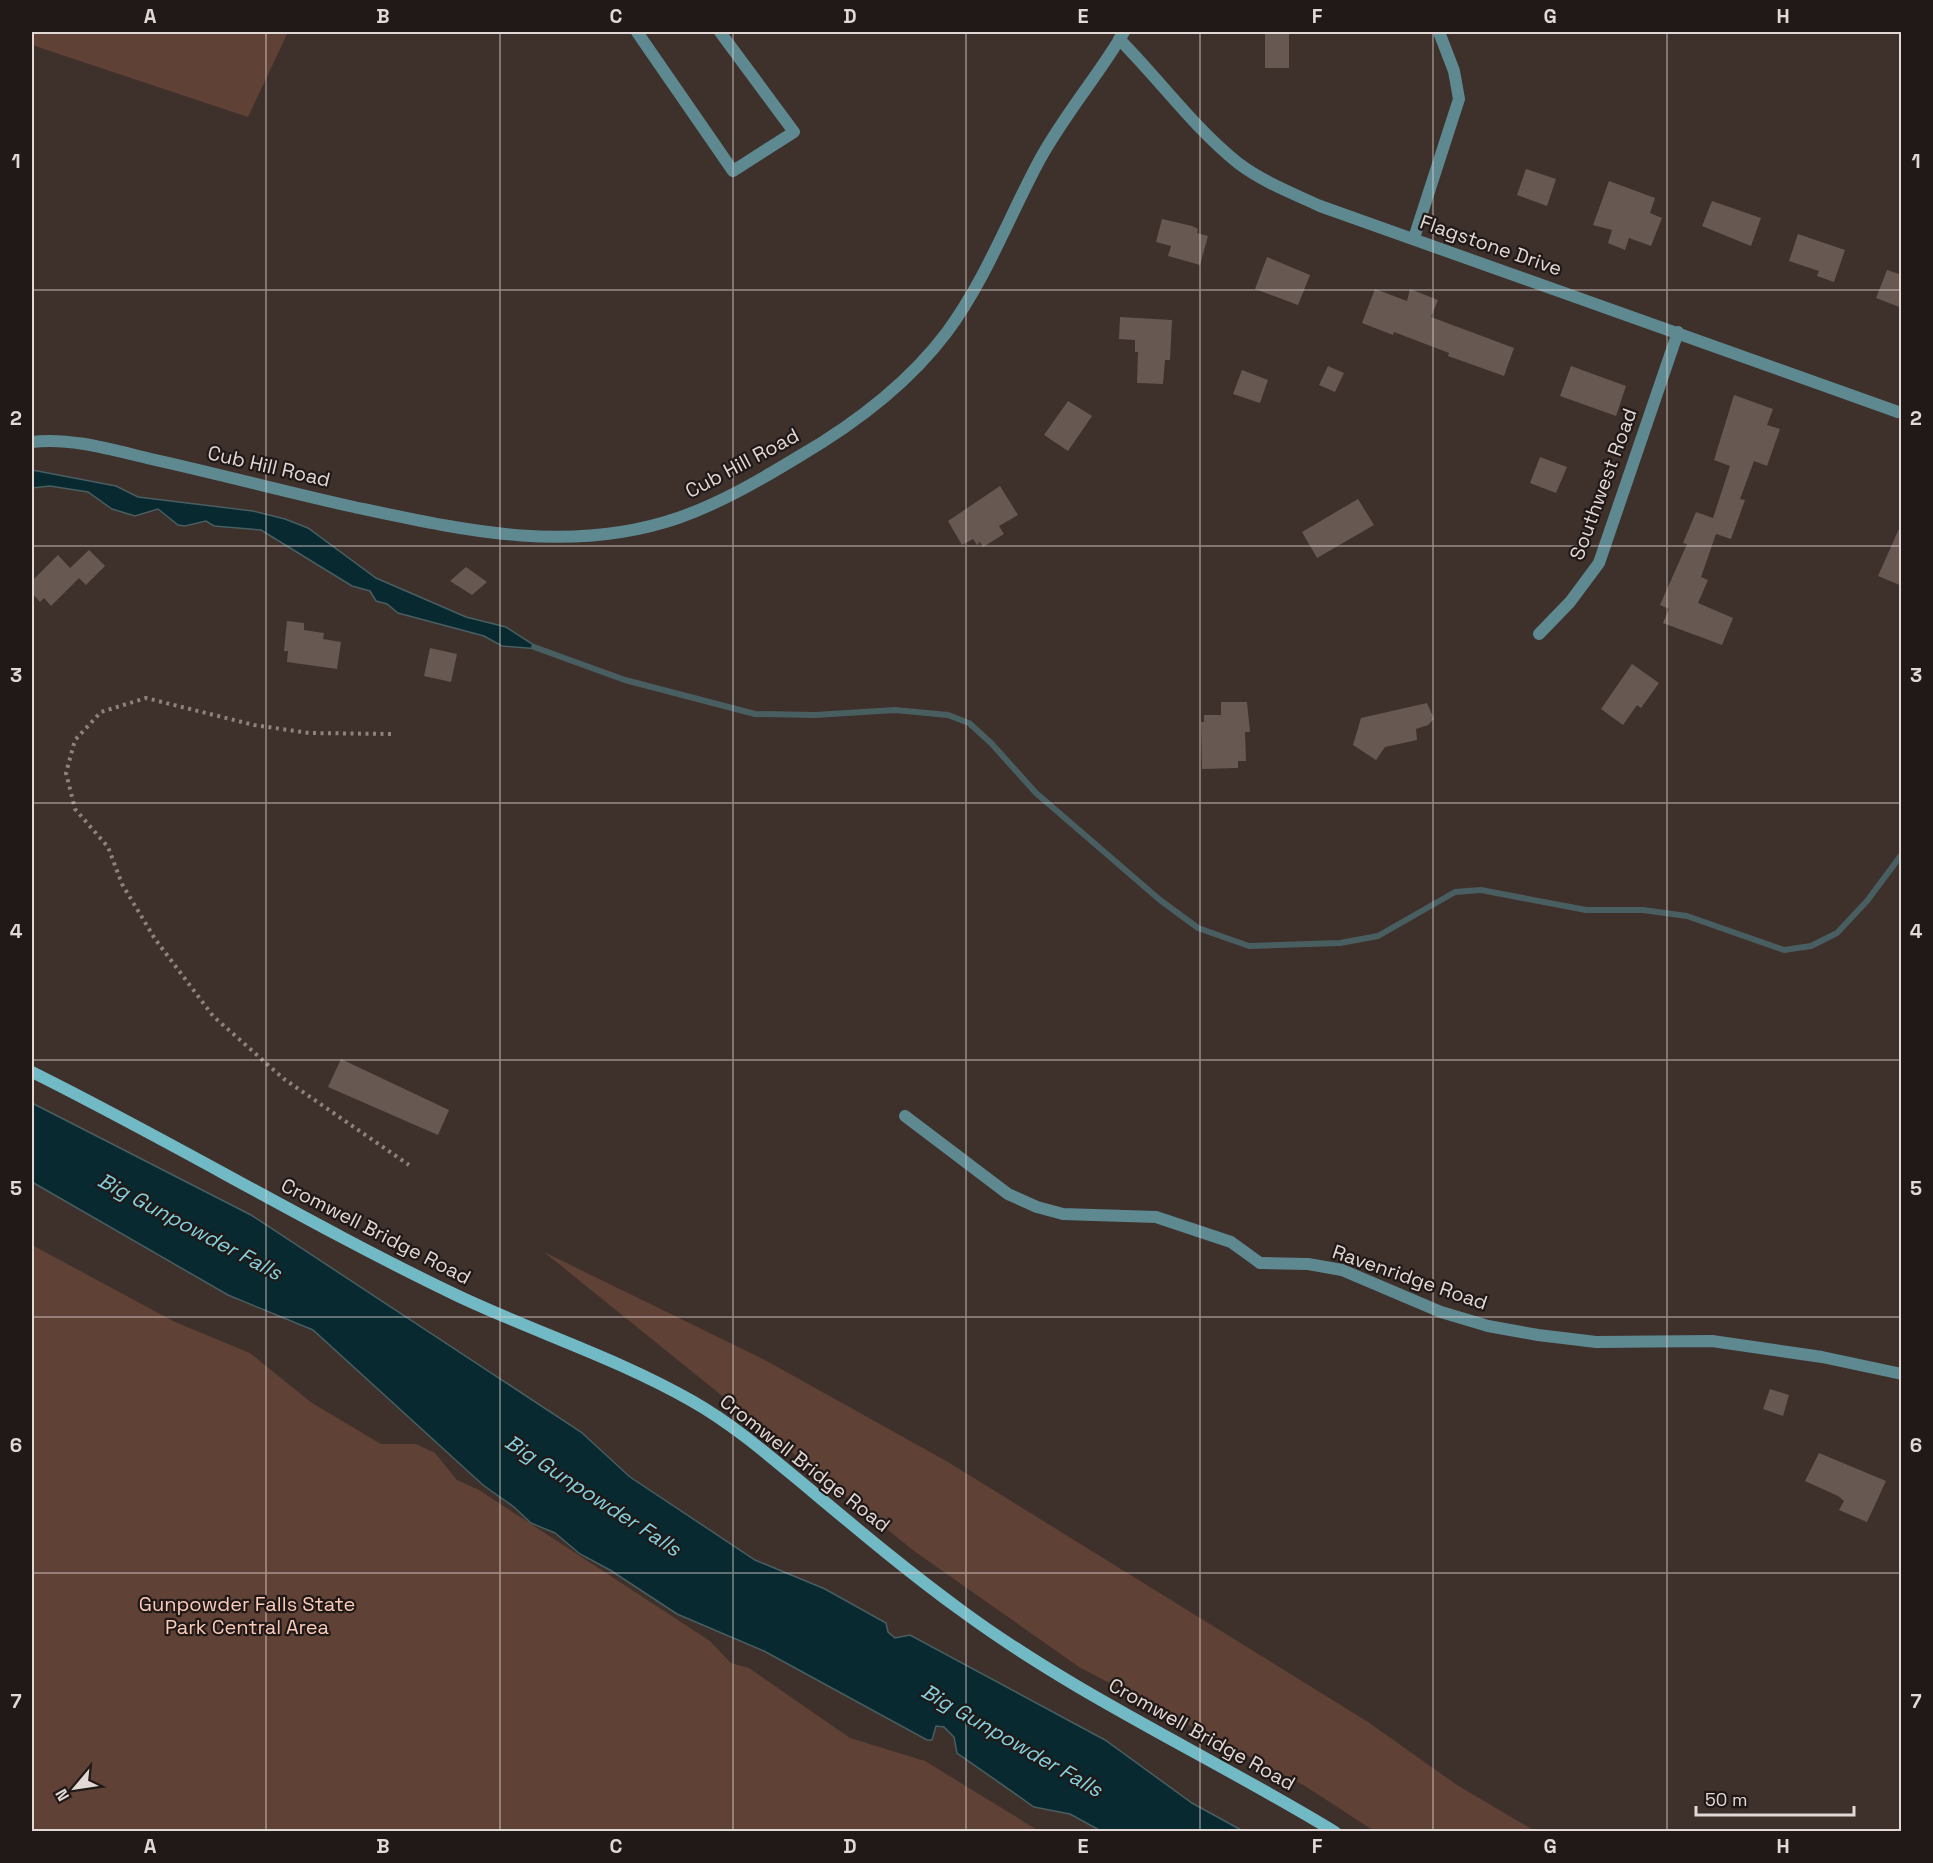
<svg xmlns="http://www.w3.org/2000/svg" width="1933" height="1863" viewBox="0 0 1933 1863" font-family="'Space Grotesk',sans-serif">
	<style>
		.green { fill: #5f4136 }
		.water { fill: #08292f; stroke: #495e61; stroke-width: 1.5 }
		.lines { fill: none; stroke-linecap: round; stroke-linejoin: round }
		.stream { stroke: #495e61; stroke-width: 6 }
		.building { fill: #685852 }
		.path { stroke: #8e827e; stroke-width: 4; stroke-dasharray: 3 4.5; stroke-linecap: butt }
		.service { stroke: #5e8991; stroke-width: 12 }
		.minor { stroke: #5e8991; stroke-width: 12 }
		.tertiary { stroke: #5e8991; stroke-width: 12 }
		.secondary { stroke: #72b9c6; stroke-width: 12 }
		.grid { fill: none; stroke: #e2d8d5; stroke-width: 1.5; stroke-opacity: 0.55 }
		.labels { text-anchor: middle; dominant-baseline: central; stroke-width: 4.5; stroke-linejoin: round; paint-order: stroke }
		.street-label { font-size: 20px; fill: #e2d8d5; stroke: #201917 }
		.park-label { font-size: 20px; fill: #fdcbb9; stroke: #201917 }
		.water-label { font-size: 21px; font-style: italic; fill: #83d0de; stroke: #201917 }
		.neatline { fill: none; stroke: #e2d8d5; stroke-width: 2 }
		.grid-label { font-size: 20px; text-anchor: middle; font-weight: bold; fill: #e2d8d5 }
	</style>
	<rect width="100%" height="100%" fill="#3e302b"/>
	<path class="green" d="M32 32H288L248 117 32 45Z
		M32 1245 175 1322 250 1353 312 1403 381 1444H416L435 1453 457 1480 479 1490 710 1641 731 1663 749 1668 850 1738 925 1761 1039 1831H32Z
		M544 1252 765 1360 948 1462 1368 1722 1457 1785 1535 1831H1374L1305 1786 1079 1667 914 1551Z"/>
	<path class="water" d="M32 470 116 486 138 497 253 511 285 519 308 528 376 578 466 617 506 627 540 649 502 646 484 636 398 613 387 604 376 601 370 591 352 586 261 530 214 526 206 521 185 526 178 525 158 509 135 516 112 509 88 492 50 486 32 488Z
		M32 1103 251 1215 581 1432 630 1477 755 1560 825 1589 886 1623 888 1632 895 1638 910 1635 1105 1740 1192 1803 1243 1831H1101L1070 1814 1034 1807 957 1753 954 1737 944 1727 936 1726 932 1740H927L764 1651 677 1614 610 1570 580 1554 555 1533 531 1523 514 1507 483 1485 313 1330 228 1295 32 1182Z"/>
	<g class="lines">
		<path class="stream" d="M534 647 625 680 755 714 815 715 895 710 948 715 969 723 991 743 1036 793 1160 900 1198 928 1249 946 1340 943 1378 936 1455 892 1481 890 1586 910H1643L1687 916 1784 950 1811 946 1837 933 1867 901 1902 854"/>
	</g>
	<path class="building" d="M1265 32H1289V68H1265Z
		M1526 169 1556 179 1547 206 1517 195Z
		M1609 181 1655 198 1650 213 1662 218 1651 246 1629 238 1625 250 1608 243 1612 230 1593 225Z
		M1712 201 1761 218 1751 246 1702 226Z
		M1162 219 1192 226 1198 229 1197 233 1208 236 1200 265 1168 256 1171 246 1156 242Z
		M1798 234 1845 250 1834 282 1817 276 1819 271 1789 261Z
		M1267 257 1310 275 1298 305 1255 289Z
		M1887 270 1902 275V308L1876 298Z
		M1375 289 1407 301 1410 289 1438 300 1431 317 1514 348 1504 376 1448 356 1449 353 1394 332 1393 335 1362 323Z
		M1120 317 1172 320 1170 360H1165L1163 384 1137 383 1138 352H1135V340L1119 339Z
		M1328 366 1344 373 1335 392 1319 385Z
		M1571 366 1626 386 1616 416 1560 396Z
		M1242 370 1268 380 1260 403 1233 394Z
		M1734 395 1773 409 1767 425 1780 429 1767 466 1754 461 1740 499 1745 500 1731 539 1716 534 1701 577 1708 580 1698 603 1733 618 1722 645 1663 623 1669 609 1660 605 1687 544 1683 543 1696 512 1713 518 1730 466 1714 460Z
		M1068 401 1092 416 1068 451 1044 435Z
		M1540 457 1567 467 1556 493 1530 483Z
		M1000 486 1018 515 999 526 1004 534 983 547 980 542 977 545 973 539 962 545 948 521Z
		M1358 499 1374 525 1317 558 1302 532Z
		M1902 522V586L1878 576Z
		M89 550 105 566 86 585 79 578 51 606 44 598 40 602 32 593V581L58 555 70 568Z
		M466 567 487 582 472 595 450 581Z
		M287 621 304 623V630L324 633 323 639 341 642 337 669 287 662 288 651H284Z
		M430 648 457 654 451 682 424 676Z
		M1632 664 1659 683 1641 708 1637 705 1623 725 1601 709Z
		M1221 702H1247L1250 732H1245L1246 761H1238V768L1202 769 1201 722H1204V715H1221Z
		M1427 703 1434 719 1428 725 1416 729 1417 740 1385 747 1376 760 1353 745 1361 718Z
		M341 1059 449 1110 438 1135 328 1087Z
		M1770 1389 1789 1395 1783 1416 1763 1409Z
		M1819 1453 1886 1481 1867 1522 1839 1510 1844 1501 1838 1496 1805 1481Z"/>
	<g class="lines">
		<path class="path" d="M391 734 309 733 254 725 146 698 101 712 75 740 66 773 75 809 108 847 122 884 155 939 213 1016 284 1079 409 1165"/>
		<path class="service" d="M637 32 733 171 794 132 720 32
			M905 1116 1008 1194 1037 1207 1063 1214 1156 1217 1231 1242 1260 1263"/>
		<path class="minor" d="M1119 39C1159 79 1194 128 1238 163 1263 182 1292 193 1320 206L1898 412
			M1414 238 1459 99 1454 71 1439 32
			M1539 634 1570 602 1599 563 1678 332
			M1260 1263 1308 1264 1342 1270 1441 1312 1488 1326 1538 1335 1596 1342 1712 1341 1822 1357 1902 1374"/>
		<path class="tertiary" d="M32 442C70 437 113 450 151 459 219 474 286 492 354 507 462 530 570 555 678 518 721 503 760 480 798 457 853 425 908 384 947 332 986 279 1008 219 1039 161 1064 115 1098 76 1124 32"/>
		<path class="secondary" d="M32 1072C175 1143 312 1226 456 1295 534 1332 617 1358 692 1401 736 1426 774 1460 813 1492 862 1533 911 1574 962 1611 1079 1697 1212 1757 1335 1832"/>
	</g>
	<path class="grid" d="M266 32V1832M500 32V1832M733 32V1832M966 32V1832M1200 32V1832M1433 32V1832M1667 32V1832M32 290H1902M32 546H1902M32 803H1902M32 1060H1902M32 1317H1902M32 1573H1902"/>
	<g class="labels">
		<g class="street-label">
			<text transform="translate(1491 245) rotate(19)">Flagstone Drive</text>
			<text transform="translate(742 463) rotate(-28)">Cub Hill Road</text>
			<text transform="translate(269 466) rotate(13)">Cub Hill Road</text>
			<text transform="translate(1603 484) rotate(-70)">Southwest Road</text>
			<text transform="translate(376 1231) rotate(27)">Cromwell Bridge Road</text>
			<text transform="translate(1410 1277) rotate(19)">Ravenridge Road</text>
			<text transform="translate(805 1463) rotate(38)">Cromwell Bridge Road</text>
			<text transform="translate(1202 1734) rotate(29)">Cromwell Bridge Road</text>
		</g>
		<g class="park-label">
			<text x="247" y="1604">Gunpowder Falls State<tspan x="247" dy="23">Park Central Area</tspan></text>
		</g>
		<g class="water-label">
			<text transform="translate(190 1226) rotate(28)">Big Gunpowder Falls</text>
			<text transform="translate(593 1495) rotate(33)">Big Gunpowder Falls</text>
			<text transform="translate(1012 1740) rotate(30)">Big Gunpowder Falls</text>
		</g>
	</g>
	<rect width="1933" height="1863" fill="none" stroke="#201917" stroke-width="66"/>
	<g transform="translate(75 1788) rotate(241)" stroke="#201917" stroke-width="4.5" paint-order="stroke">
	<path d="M0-4.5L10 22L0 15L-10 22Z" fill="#e2d8d5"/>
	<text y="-9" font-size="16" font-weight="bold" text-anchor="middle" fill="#e2d8d5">N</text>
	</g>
	<path d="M1696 1806v9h158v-9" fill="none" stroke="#e2d8d5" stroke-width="3"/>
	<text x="1705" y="1806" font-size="18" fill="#e2d8d5" stroke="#201917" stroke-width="4.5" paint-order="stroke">50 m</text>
	<rect x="33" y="33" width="1867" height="1797" class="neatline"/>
	<g class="grid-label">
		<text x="150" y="23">A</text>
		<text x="383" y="23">B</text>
		<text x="616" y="23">C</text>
		<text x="850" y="23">D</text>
		<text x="1083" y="23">E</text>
		<text x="1317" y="23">F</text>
		<text x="1550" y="23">G</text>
		<text x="1783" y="23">H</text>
		<text x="16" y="168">1</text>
		<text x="1916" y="168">1</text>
		<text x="16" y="425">2</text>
		<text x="1916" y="425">2</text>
		<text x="16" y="682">3</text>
		<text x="1916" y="682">3</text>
		<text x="16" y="938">4</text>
		<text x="1916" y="938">4</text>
		<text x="16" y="1195">5</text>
		<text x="1916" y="1195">5</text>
		<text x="16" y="1452">6</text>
		<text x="1916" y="1452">6</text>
		<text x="16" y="1708">7</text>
		<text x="1916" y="1708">7</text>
		<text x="150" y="1853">A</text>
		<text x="383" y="1853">B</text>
		<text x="616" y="1853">C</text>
		<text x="850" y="1853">D</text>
		<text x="1083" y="1853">E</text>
		<text x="1317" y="1853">F</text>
		<text x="1550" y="1853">G</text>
		<text x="1783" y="1853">H</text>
	</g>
</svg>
